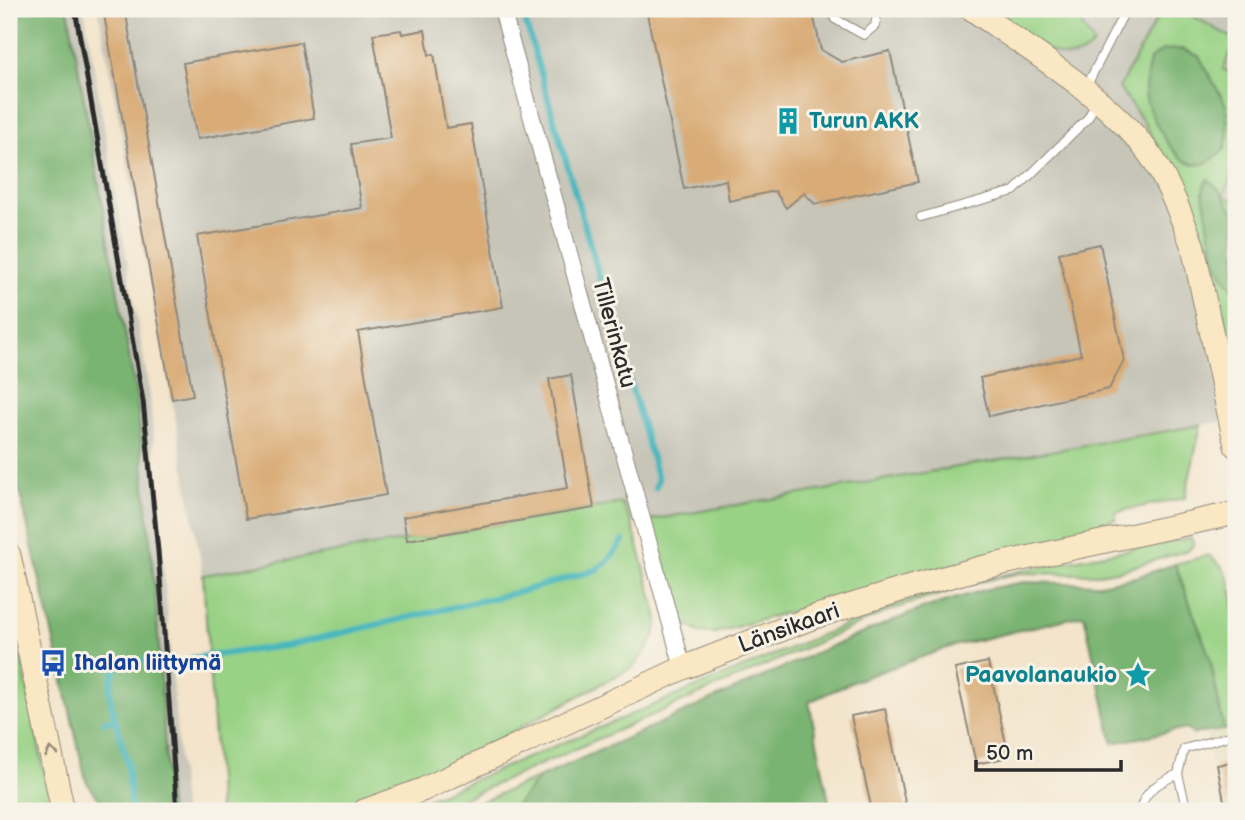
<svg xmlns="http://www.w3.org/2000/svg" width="1245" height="820" viewBox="0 0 1245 820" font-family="'Balsamiq Sans',sans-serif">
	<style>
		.built { fill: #e3dbba }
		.industrial { fill: #c6c5b8 }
		.green { fill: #99d285; stroke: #627e58; stroke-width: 2 }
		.forest { fill: #7ab472; stroke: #52704e; stroke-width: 2 }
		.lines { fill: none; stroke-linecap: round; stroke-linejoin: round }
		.stream { stroke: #46b6bd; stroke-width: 6 }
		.building { fill: #d9ac77 }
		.lane-casing { stroke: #8f887b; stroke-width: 10 }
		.street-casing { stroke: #8f887b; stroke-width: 18 }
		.secondary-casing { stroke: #8f887b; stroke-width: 25 }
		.lane { stroke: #fff; stroke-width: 8 }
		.street { stroke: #fff; stroke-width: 16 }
		.secondary { stroke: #fae7c3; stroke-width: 23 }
		.rail { stroke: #2b2b2b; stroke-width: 5 }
		.oneway { stroke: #928977 }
		.labels { text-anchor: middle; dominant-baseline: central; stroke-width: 6; stroke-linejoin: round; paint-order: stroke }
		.culture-label { font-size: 23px; font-weight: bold; fill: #0d838f; stroke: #f7f3e8; text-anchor: start }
		.street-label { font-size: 23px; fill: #2b2b2b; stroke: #f7f3e8 }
		.transit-label { font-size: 23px; font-weight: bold; fill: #164399; stroke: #f7f3e8; text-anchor: start }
	</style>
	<rect width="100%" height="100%" fill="#f7f3e8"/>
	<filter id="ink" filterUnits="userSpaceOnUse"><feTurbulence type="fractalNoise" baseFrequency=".0143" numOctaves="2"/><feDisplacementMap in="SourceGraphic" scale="14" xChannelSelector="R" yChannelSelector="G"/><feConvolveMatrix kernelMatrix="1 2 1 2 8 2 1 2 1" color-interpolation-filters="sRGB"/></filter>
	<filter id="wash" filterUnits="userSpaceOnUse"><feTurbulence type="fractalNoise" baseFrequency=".00686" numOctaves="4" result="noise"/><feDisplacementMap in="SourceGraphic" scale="28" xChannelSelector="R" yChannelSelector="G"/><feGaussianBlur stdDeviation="1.57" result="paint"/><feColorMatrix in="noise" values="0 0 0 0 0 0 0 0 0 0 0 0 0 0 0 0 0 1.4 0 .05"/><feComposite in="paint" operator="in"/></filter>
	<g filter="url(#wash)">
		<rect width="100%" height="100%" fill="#f3e4cb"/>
		<path class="built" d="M1236 727V811H1227L1221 808 1205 734Z"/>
		<path class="industrial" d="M68 9H84L150 396 183 811H169L156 603 137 401Z
			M98 9H1236V420L1163 430 632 524 622 503 203 575 172 399Z"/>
		<path class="green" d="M993 9H1071L1094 44C1086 52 1076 59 1064 56 1045 53 1009 21 993 9Z
			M1162 9H1180L1236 40 1223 69 1236 76V168L1223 195 1236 202V216L1220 191 1203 193 1218 265 1232 288 1236 289V366L1203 233 1170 167 1143 121 1119 88Z
			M1201 425 1185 498 1115 512 1116 519 1105 522 1088 532 991 554 715 633 699 632 683 622 650 520Z
			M622 503 632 524 658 618C657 638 646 652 633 667L447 767 369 799 320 811H219L203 575Z
			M1191 538 1194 544 1189 550 1122 570 1099 574 1020 573 980 582 893 609 435 811H399L891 606C989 573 1090 557 1191 538Z
			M1209 555C1214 560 1220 564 1224 570 1242 597 1236 692 1236 727L1224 730 1210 658 1175 564Z
			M9 595 48 792 47 811H9Z
			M540 777 516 806 501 811H459Z"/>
		<path class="forest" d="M9 9H68L137 401 156 603 169 811H108L86 781 9 445Z
			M1183 49 1199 56 1226 105 1228 135 1225 149C1218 155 1207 165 1197 165 1174 164 1146 112 1145 92 1145 81 1148 70 1150 59L1163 50Z
			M1208 179 1220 191 1236 216V289C1212 277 1208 218 1203 193L1204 185Z
			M1175 564 1210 658 1224 730 1193 734 1187 728 1113 743 1084 615 953 646 854 681 809 702 831 811H501L516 805 540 777 829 647 924 608 987 589 1024 582 1099 584 1136 577Z"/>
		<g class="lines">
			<path class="stream" d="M522 9 651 455 658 480 655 488
				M192 658 285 646 523 591 596 570 608 561 623 541
				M115 719 127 761 131 810
				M104 722 115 719C110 700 107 685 117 666L142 661
				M9 745 10 743"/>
		</g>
		<g id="blocks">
			<path class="building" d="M103 9H125L193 395 172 399Z
				M646 9H812L821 50 842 62 890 51 918 182 815 204 804 193 786 208 775 191 729 201 726 180 684 189Z
				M401 30 402 34 425 30 429 55 434 54 446 128 471 124 503 307 358 332 386 495 246 519 197 236 362 208 351 144 391 138 373 34Z
				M301 42 314 118 197 139 183 63Z
				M1100 244 1124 360 1109 389 989 416 980 378 1081 355 1059 253Z
				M571 375 594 508 407 540 403 517 568 488 549 379Z
				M988 662 1009 757 976 764 955 669Z
				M885 709 907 811H872L851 716Z
				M1236 761V811H1226L1217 765Z"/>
		</g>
	</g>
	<g filter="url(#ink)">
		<use href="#blocks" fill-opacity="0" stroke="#8f887b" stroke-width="2"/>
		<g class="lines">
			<defs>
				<path id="lane" d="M832 9 835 19 864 35 875 26 878 9
					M1086 87 1126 9
					M921 217 1014 191 1088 118 1096 102
					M1140 811C1144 790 1160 782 1178 774
					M1187 811 1178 774 1184 749 1236 734"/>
				<path id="street" d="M502 9 683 668"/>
				<path id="secondary" d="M972 9C1031 51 1112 99 1153 159 1170 186 1182 217 1193 247L1236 446
					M9 555 63 811
					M364 811 422 790 683 668 814 617 907 588 980 568 1236 513"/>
			</defs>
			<use href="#lane" class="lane-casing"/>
			<use href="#street" class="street-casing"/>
			<use href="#secondary" class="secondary-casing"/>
			<use href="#lane" class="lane"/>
			<use href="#street" class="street"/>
			<use href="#secondary" class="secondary"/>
			<path class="rail" d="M75 9 143 401 158 551 177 811"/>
		</g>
		<defs><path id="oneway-chevron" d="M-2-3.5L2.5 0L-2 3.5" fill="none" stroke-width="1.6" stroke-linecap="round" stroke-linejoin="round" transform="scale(1.75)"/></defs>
		<use class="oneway" href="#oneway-chevron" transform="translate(51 752) rotate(-102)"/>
	</g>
	<defs>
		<symbol id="building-bare" viewBox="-9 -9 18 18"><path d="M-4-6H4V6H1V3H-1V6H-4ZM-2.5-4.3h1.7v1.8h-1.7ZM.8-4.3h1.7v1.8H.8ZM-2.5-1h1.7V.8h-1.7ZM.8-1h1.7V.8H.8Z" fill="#0f9aa8" stroke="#f7f3e8" stroke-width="2.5" paint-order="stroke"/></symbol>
		<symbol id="bus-bare" viewBox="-9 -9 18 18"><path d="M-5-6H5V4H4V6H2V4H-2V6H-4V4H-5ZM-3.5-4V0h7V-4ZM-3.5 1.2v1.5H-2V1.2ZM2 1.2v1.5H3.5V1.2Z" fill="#1a4fb4" stroke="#f7f3e8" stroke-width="2.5" paint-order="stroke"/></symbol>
		<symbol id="sight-bare" viewBox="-9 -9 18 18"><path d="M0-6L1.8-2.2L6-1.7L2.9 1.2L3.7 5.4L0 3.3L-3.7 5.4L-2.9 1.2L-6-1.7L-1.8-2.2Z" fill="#0f9aa8" stroke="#f7f3e8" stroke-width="2.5" paint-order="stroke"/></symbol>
	</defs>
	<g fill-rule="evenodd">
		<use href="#building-bare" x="769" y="102" width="38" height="38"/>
		<use href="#bus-bare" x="34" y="644" width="38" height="38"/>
		<use href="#sight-bare" x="1119" y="656" width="38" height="38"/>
	</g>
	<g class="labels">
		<g class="culture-label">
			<text x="809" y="121">Turun AKK</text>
			<text x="1117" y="675" text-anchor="end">Paavolanaukio</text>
		</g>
		<g class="street-label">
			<text transform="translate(614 333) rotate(75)">Tillerinkatu</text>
			<text transform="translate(789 628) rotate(-20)">Länsikaari</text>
		</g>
		<g class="transit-label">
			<text x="74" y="663">Ihalan liittymä</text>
		</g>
	</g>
	<rect width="1245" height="820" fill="none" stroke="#f7f3e8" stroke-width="35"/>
	<path d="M976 760v10h145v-10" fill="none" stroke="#2b2b2b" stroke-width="3.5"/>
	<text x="986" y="760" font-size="21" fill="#2b2b2b" stroke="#f7f3e8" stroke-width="5" paint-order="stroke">50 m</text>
</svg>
